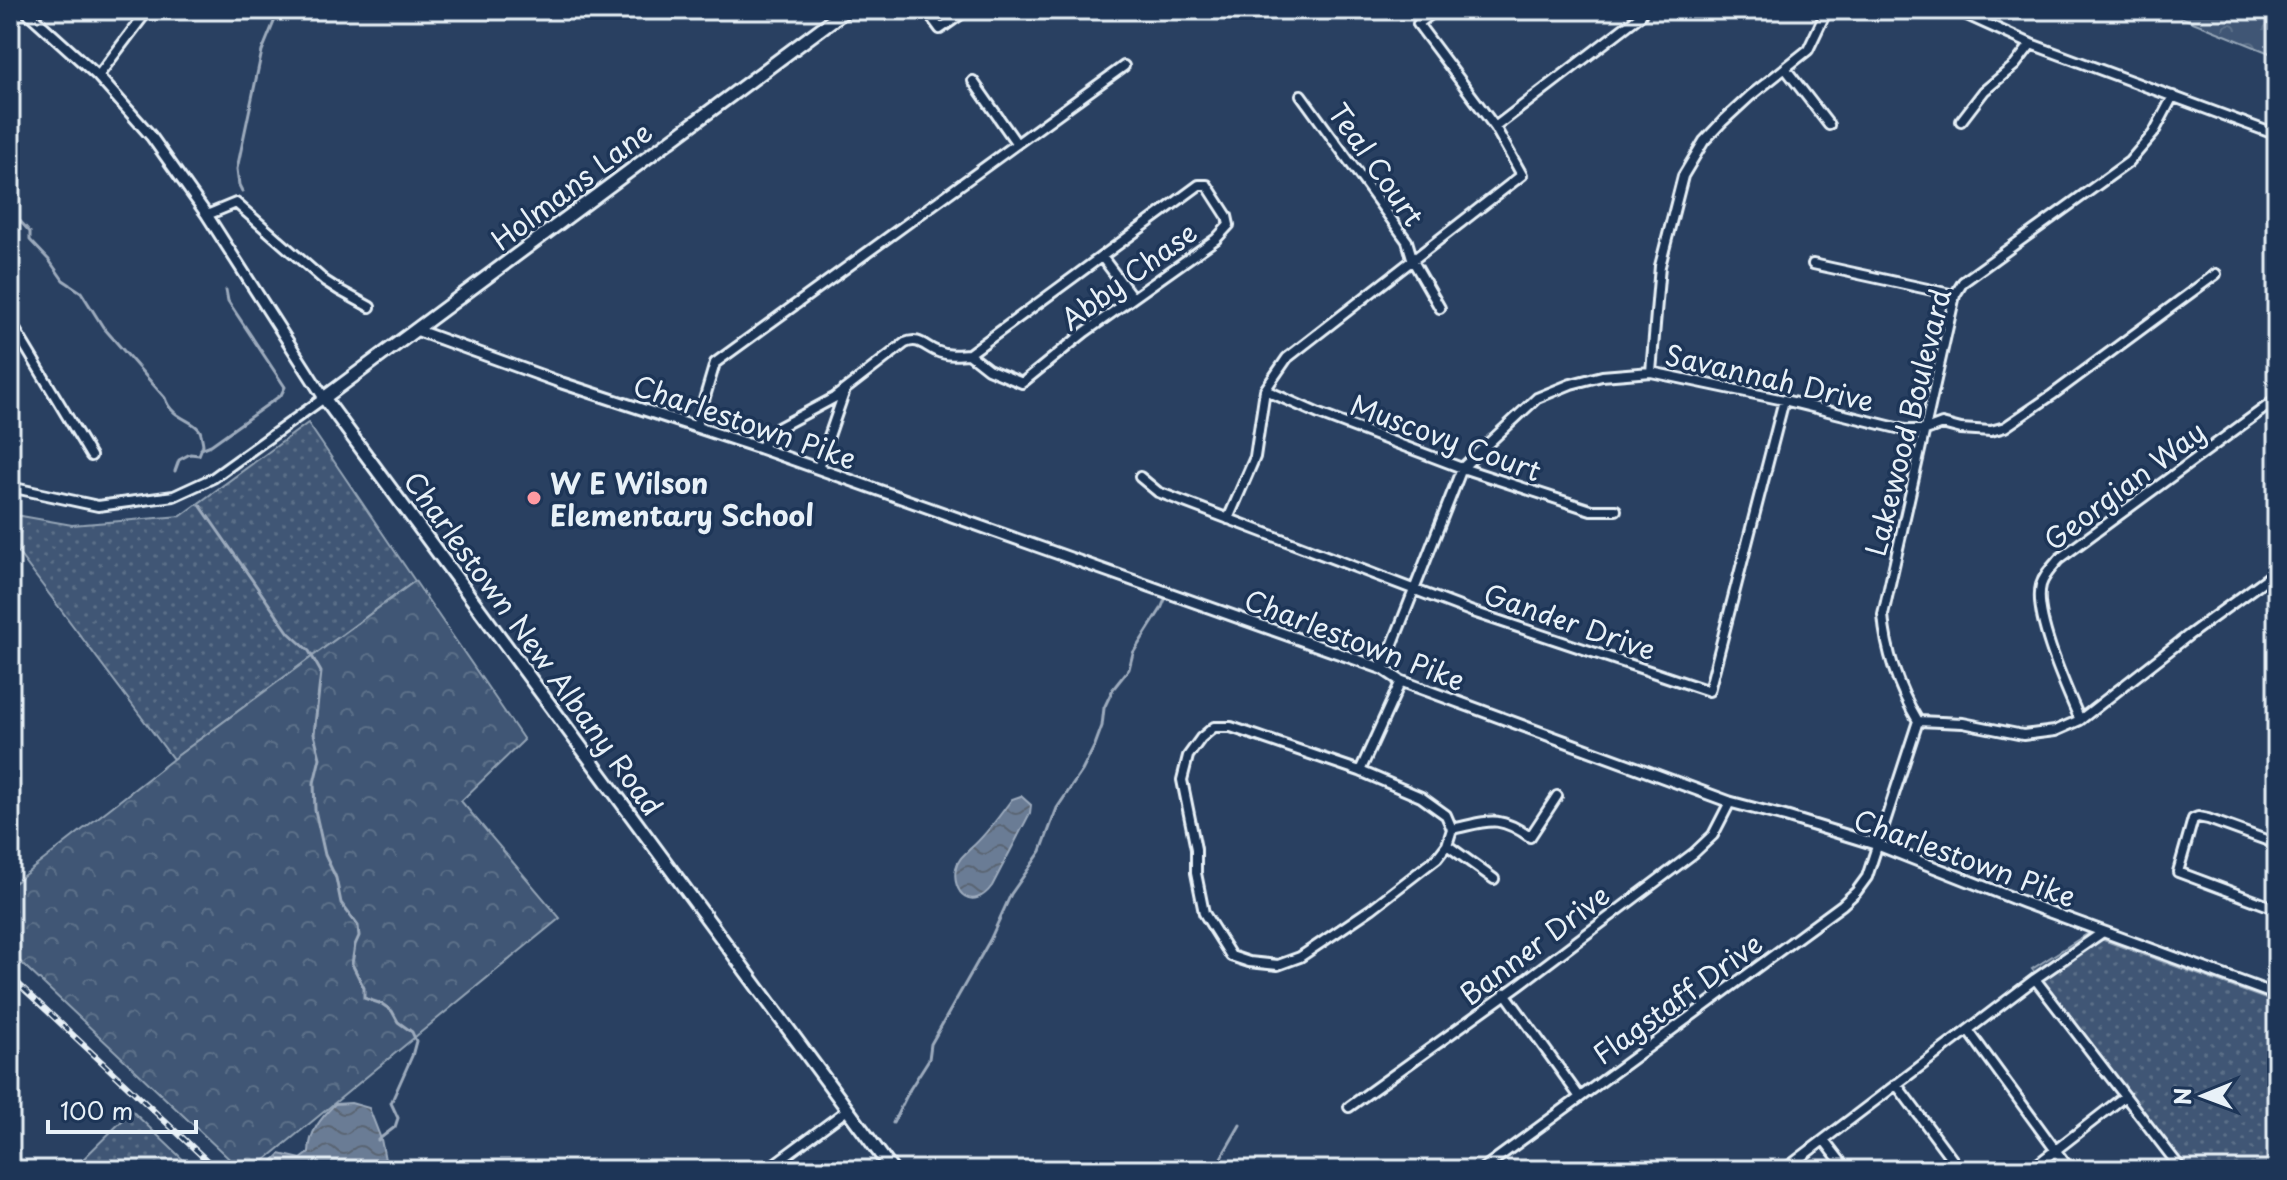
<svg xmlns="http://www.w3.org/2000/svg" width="2287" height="1180" viewBox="0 0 2287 1180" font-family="'Playpen Sans',sans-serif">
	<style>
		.green { fill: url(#green-dots); stroke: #94a4b6; stroke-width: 2 }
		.forest { fill: url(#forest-crowns); stroke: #94a4b6; stroke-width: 2 }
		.water { fill: url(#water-waves); stroke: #9dabbd; stroke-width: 2 }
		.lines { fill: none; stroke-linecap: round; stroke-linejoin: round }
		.stream { stroke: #9dabbd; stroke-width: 3 }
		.minor-casing { stroke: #e8f1f8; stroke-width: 14 }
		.tertiary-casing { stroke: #e8f1f8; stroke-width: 15 }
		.secondary-casing { stroke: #e8f1f8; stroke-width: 17 }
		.minor { stroke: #1d3557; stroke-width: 8 }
		.tertiary { stroke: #1d3557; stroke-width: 9 }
		.secondary { stroke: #1d3557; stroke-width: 11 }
		.rail-casing { stroke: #e8f1f8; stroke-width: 6 }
		.rail { stroke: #1d3557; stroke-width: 3; stroke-dasharray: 9; stroke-linecap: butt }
		.poi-dot { fill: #ff9aa2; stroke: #1d3557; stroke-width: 3 }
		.labels { text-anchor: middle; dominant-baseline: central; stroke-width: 7; stroke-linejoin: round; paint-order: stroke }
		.street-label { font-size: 28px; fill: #e8f1f8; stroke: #1d3557 }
		.poi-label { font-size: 28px; font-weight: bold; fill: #e8f1f8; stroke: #1d3557; text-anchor: start }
	</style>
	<defs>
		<pattern id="green-dots" width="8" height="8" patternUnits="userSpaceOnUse" patternTransform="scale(2)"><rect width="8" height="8" fill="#415774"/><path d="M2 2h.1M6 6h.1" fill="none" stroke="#5c7089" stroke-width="1.8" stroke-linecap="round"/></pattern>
		<pattern id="forest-crowns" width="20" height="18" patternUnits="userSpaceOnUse" patternTransform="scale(2)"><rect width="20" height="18" fill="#415774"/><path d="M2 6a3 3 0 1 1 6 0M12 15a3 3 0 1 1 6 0" fill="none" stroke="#5c7089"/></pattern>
		<pattern id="water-waves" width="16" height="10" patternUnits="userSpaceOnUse" patternTransform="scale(2)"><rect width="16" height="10" fill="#6b7c95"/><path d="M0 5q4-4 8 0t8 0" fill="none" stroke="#5a6573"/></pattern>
	</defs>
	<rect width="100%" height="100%" fill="#294061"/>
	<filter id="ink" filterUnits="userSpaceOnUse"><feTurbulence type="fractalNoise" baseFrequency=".0125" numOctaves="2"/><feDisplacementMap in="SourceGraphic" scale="16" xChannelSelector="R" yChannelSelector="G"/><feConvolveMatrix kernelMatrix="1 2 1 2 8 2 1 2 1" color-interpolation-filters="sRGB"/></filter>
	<g filter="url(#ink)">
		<path class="green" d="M308 423 415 581 173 759 10 542V514L72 525 181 516Z
			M2087 934 2277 1003V1170H2188L2032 969Z
			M132 1111 194 1170H72Z"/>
		<path class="forest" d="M2163 10H2277V56Z
			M415 581 524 740 461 801 560 918 253 1170H241L10 952V880L14 883 173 759Z"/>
		<path class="water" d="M1021 796 1031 805 1030 813 992 886C973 912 951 894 956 868 958 859 965 854 971 848 988 833 999 816 1012 799Z
			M351 1103 369 1108 381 1139 387 1170H280L272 1162 280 1154 301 1159 309 1153C309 1132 321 1118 335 1104Z"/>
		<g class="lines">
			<path class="stream" d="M242 191 239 185 237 169 262 51 276 17 274 10
				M10 203 19 220 30 232V240L49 260 63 280 81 292 103 327 165 398C172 420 194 419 200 431 201 433 203 443 203 445L199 455 190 454 179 460 175 471
				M201 449 211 445 281 395 285 387 228 301 226 290
				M200 505 289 633 309 651 321 672 314 734 320 758 314 783 315 810 325 855 336 878 341 903 358 926 359 936 355 945 352 964 364 988V998L382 1004 392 1011 398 1022 412 1032 416 1041 412 1056 391 1103 398 1118 395 1127 378 1140
				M893 1123 910 1089 929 1059 931 1044 990 940 1011 894 1041 851 1057 808 1082 771 1095 745 1102 726 1104 708 1113 689 1129 669 1133 653 1161 609 1166 597
				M860 1170V1169
				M1214 1170 1240 1125"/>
			<defs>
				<path id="minor" d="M926 10 940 29 967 10
					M1956 10 2031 44 2277 135
					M1785 68 1829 125
					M98 76 148 10
					M973 81 1017 144
					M1301 95 1407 241 1413 261 1440 308
					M1961 121 1984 91 2015 65 2031 44
					M1495 127 1641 15
					M207 215 236 203 325 281 339 290 370 307
					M1102 257 1132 297
					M1813 264 1955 295
					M10 321 91 456
					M1651 372 1660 266 1683 176 1704 141 1723 121 1750 96 1808 50 1827 10
					M1265 390 1319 414 1462 468 1591 510H1616
					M696 427 715 363 1124 66
					M760 448 778 428 834 398 905 343C919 337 924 346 936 351 947 356 958 355 969 354L1199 185H1207L1227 216 1229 225 1216 239 1085 332 1022 383 988 369 969 354
					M818 468 845 390
					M1140 477 1158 492 1473 612 1709 691 1784 400
					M10 487 98 506 174 496 213 478 324 398
					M1228 519 1255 457 1265 390 1287 358 1522 175 1495 127 1418 24 1436 10
					M1383 669 1462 468 1537 398 1571 384 1602 376 1651 372 1784 400 1905 430H1926L1942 424 1961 429 1991 431 2005 427 2052 395 2216 274
					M2080 720C2067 690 2033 616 2041 585 2044 575 2052 567 2059 559L2277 399
					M1918 721 1963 723 2023 735 2055 731 2080 720 2189 635 2277 571
					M1360 771 1421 797 1446 815 1452 829 1447 845 1437 858 1371 909 1300 957 1278 965 1249 962 1231 956 1204 913 1196 873V849L1182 780 1188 756 1201 738 1214 727H1231L1360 771 1401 681
					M1452 829C1489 821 1498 814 1530 837L1557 796
					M2277 844 2208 819 2198 817 2193 819 2178 872 2277 909
					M1447 845 1494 879
					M2035 979 2182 1170
					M1505 993 1579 1096
					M1968 1030 2070 1170
					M1896 1084 1960 1170
					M1349 1107 1520 984 1694 853 1713 835 1730 802
					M1824 1140 1847 1170
					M766 1170 847 1110
					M1481 1170 1842 905 1856 892 1867 877 1918 721C1899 689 1886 653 1883 615L1955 295 1963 282 2129 162 2153 134 2173 96
					M1784 1170 2035 979 2103 932
					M2030 1170 2125 1096"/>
				<path id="tertiary" d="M25 10 98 76 151 136 207 215 324 398
					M416 330 562 383 760 448 1383 669 1401 681 1730 802 1787 817 1878 845 2025 903 2277 995"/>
				<path id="secondary" d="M846 10 324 398 892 1170"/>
			</defs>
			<use href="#minor" class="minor-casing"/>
			<use href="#tertiary" class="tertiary-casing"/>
			<use href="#secondary" class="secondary-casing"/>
			<use href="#minor" class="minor"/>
			<use href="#tertiary" class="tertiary"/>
			<use href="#secondary" class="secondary"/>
			<defs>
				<path id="rail" d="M10 976 217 1170"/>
			</defs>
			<use href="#rail" class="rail-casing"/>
			<use href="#rail" class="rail"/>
		</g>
	</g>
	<circle class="poi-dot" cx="534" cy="498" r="8"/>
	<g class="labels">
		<g class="street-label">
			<text transform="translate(1377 164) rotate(55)">Teal Court</text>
			<text transform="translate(571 185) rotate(-37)">Holmans Lane</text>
			<text transform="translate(1128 275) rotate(-36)">Abby Chase</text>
			<text transform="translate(1770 377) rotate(13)">Savannah Drive</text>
			<text transform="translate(745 421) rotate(19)">Charlestown Pike</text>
			<text transform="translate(1907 422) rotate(-76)">Lakewood Boulevard</text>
			<text transform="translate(1446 437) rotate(20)">Muscovy Court</text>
			<text transform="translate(2124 485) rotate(-37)">Georgian Way</text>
			<text transform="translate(1570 621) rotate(19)">Gander Drive</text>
			<text transform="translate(1355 639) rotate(21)">Charlestown Pike</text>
			<text transform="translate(534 643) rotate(54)">Charlestown New Albany Road</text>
			<text transform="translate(1965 857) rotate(20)">Charlestown Pike</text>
			<text transform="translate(1534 944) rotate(-37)">Banner Drive</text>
			<text transform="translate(1677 998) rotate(-36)">Flagstaff Drive</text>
		</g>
		<g class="poi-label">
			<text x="550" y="482">W E Wilson<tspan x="550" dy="32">Elementary School</tspan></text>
		</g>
	</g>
	<rect width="2287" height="1180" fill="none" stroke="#1d3557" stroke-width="40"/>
	<rect x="20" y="20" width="2247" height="1140" fill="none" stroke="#e8f1f8" stroke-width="3" filter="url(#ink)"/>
	<g transform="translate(2203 1096) rotate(269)" stroke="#1d3557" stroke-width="6" paint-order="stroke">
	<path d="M0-6L14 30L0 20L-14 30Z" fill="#e8f1f8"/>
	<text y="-12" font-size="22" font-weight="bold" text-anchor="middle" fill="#e8f1f8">N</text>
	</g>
	<path d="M48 1120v12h148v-12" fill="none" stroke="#e8f1f8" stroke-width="4"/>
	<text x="60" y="1120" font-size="24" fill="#e8f1f8" stroke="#1d3557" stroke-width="6" paint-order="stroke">100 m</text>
</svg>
